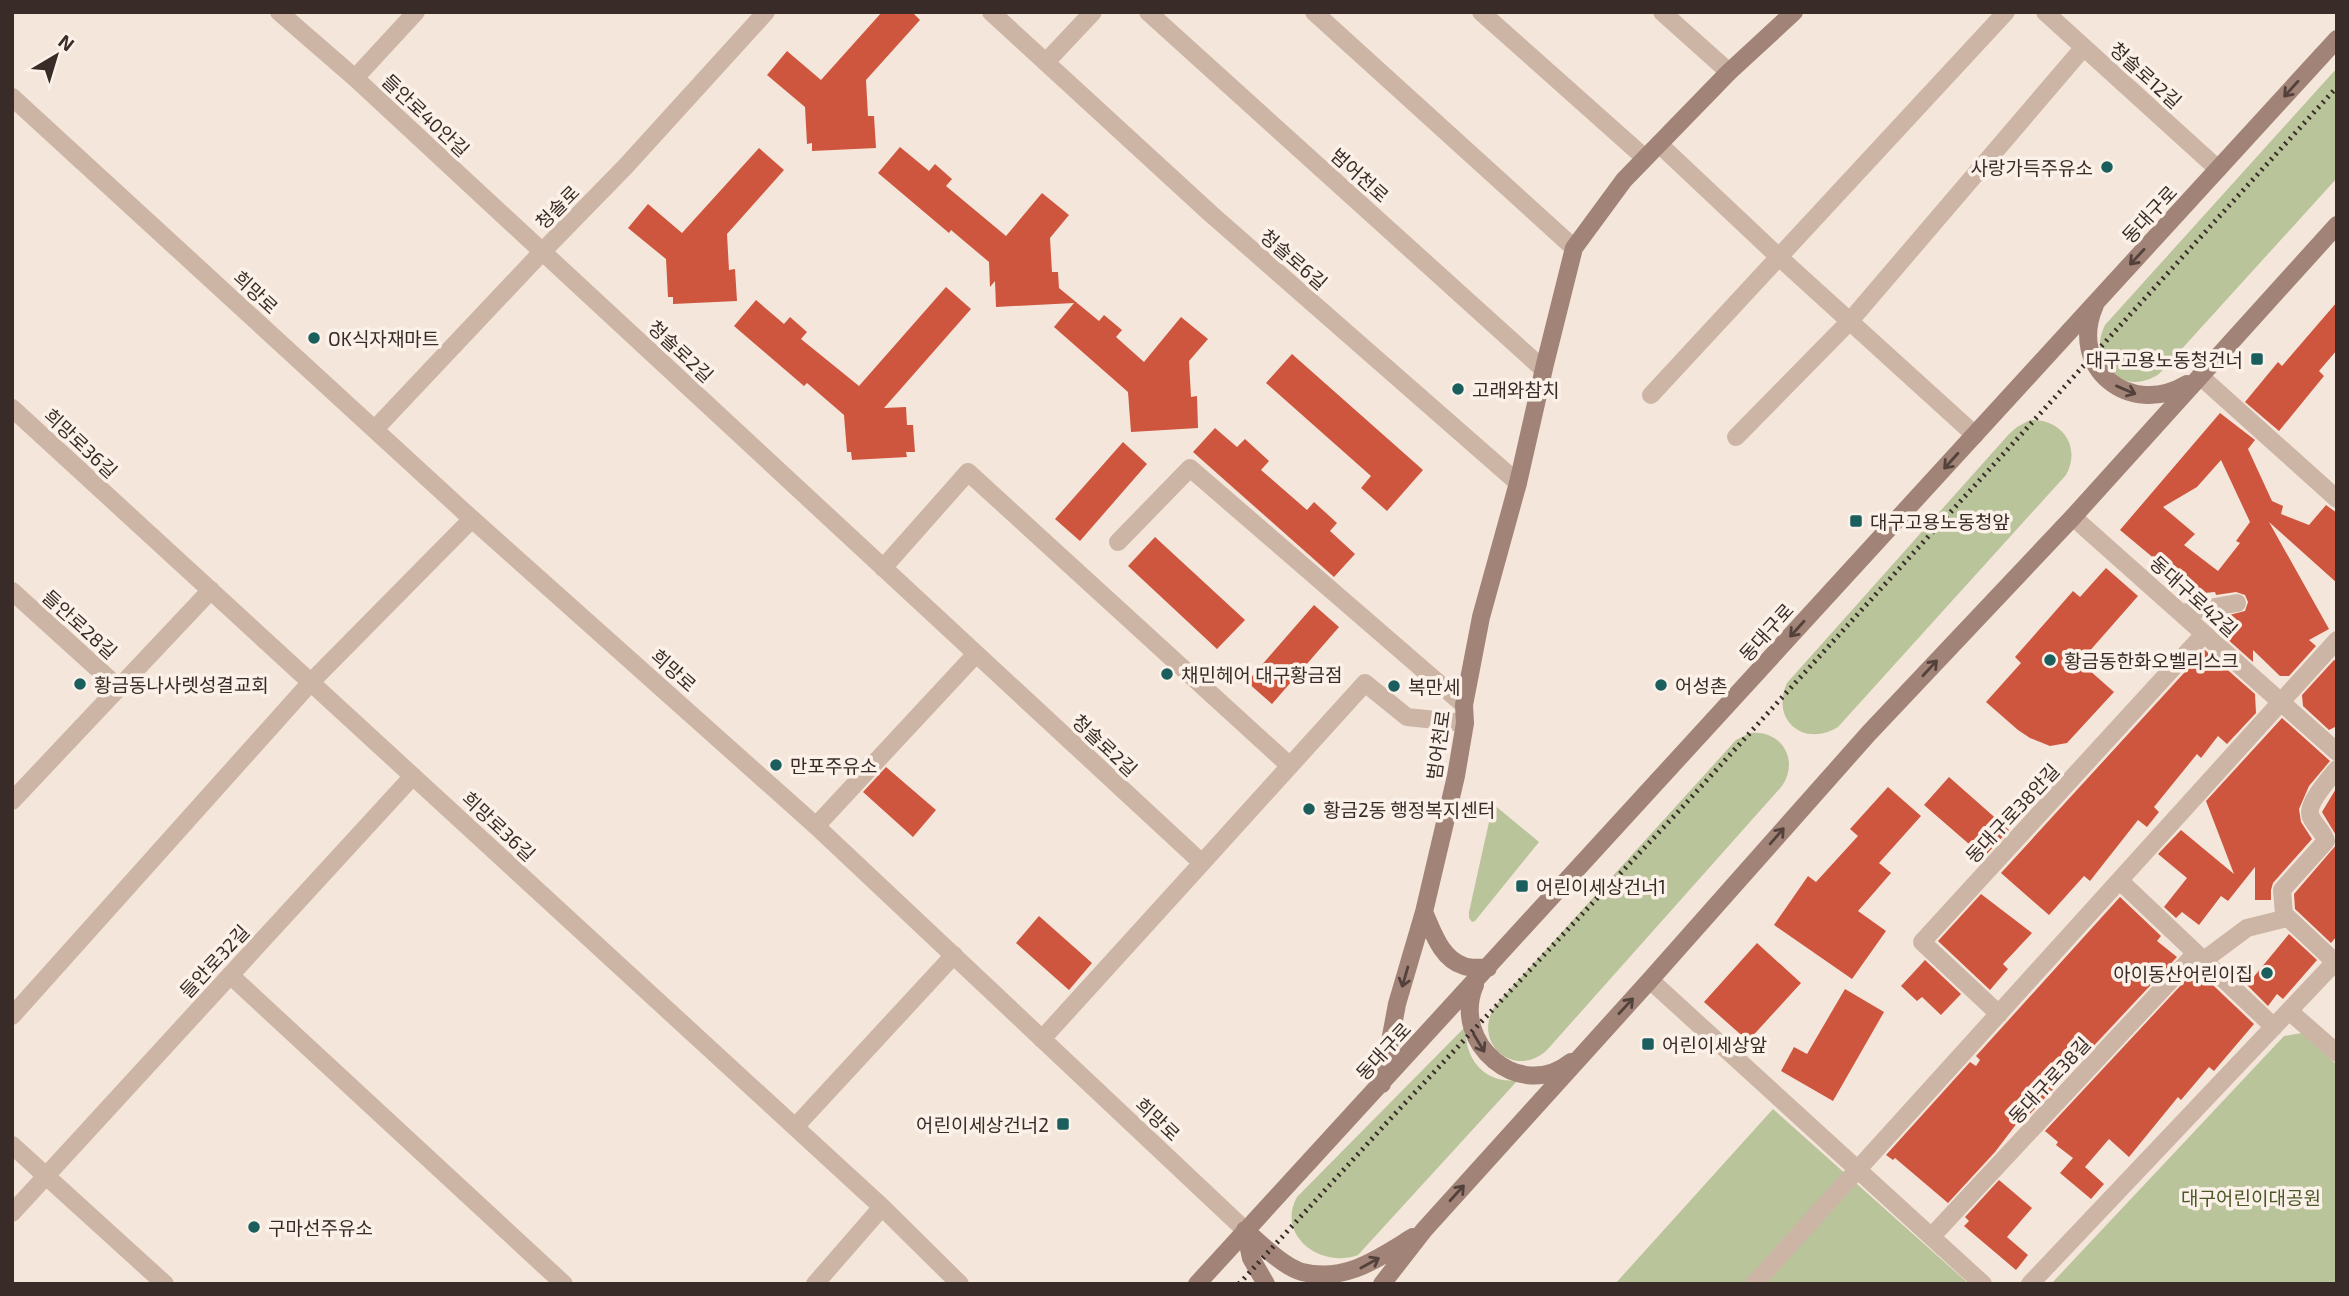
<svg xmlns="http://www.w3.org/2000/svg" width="2349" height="1296" viewBox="0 0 2349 1296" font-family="'Exo 2','Noto Sans KR',sans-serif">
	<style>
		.green { fill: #b9c49a }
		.building { fill: #cf563e; fill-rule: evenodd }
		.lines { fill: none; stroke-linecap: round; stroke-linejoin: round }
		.minor { stroke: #cdb5a6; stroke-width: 18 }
		.tertiary { stroke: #cdb5a6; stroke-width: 18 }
		.secondary { stroke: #a18377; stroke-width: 18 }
		.rail { stroke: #392c28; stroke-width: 5; stroke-dasharray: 2 5; stroke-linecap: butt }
		.oneway { stroke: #53423c }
		.poi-dot { fill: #1a5e5d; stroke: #fbf1e8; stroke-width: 2.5 }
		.labels { text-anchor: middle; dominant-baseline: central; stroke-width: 7; stroke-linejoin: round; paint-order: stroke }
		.street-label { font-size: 19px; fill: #392c28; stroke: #fbf1e8 }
		.poi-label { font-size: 19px; fill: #392c28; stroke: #fbf1e8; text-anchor: start }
		.park-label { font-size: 19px; fill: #4b5929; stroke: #fbf1e8 }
	</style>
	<rect width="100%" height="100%" fill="#f4e6db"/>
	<path class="green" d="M2337 68V178L2159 374C2123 398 2086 363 2105 325Z
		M2030 420C2061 418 2082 446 2066 475L1838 727C1804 748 1770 720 1787 683L2009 434 2017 427Z
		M1750 733C1781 729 1800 760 1782 786L1547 1050C1515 1080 1471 1043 1495 1006L1736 740Z
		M1493 804 1539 842 1475 921 1472 922 1469 918V912Z
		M1466 1026C1463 1057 1484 1085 1518 1080L1358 1255C1320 1269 1276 1235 1297 1197Z
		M2302 1033 2337 1065V1284H2051L2284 1036Z
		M1773 1109 1969 1284H1615Z"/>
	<path class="building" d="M882 12H912L920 20 866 80 868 116H874L876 148 812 151V143L807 144 805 107 767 75 787 51 821 80Z
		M900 147 929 171 935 164 952 179 946 186 1006 236 1042 193 1069 215 1050 238 1052 272H1058L1059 288 1099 321 1104 315 1122 330 1116 337 1144 362 1181 317 1208 339 1189 361 1191 397 1197 396 1198 428 1131 432 1128 392 1054 327 1074 303 996 307 995 281 990 287 989 262 951 230 949 233 878 173Z
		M759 148 784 170 727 234 729 270 735 269 737 301 673 304V297H668L666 259 628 228 648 204 682 233Z
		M946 287 971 309 884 408 906 407 907 425H913L915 452H906L907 457 852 460 851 452H847L844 415 807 383 804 386 734 326 756 300 784 324 790 317 807 332 801 339 859 386Z
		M2337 302V350L2319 371 2324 376 2279 431 2245 402 2278 362 2282 366Z
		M1292 354 1423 470 1387 511 1361 488 1371 476 1266 383Z
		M2220 413 2255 440 2248 449 2272 501 2283 506 2281 514 2309 525 2326 505 2337 513V583L2269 522 2329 629 2309 640 2316 646 2289 676H2280L2253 650V662L2225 637 2221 617 2245 611 2248 602 2245 595 2236 592 2216 595 2215 592 2193 594 2178 583 2180 580 2120 530ZM2221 460 2250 522 2236 541 2240 543 2218 571 2184 545 2195 534 2163 507 2197 487Z
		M1215 428 1237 447 1245 439 1269 461 1261 470 1307 510 1314 502 1337 523 1330 531 1355 554 1334 577 1193 452Z
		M1123 442 1147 464 1080 541 1055 519Z
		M1155 537 1245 620 1217 649 1128 566Z
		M2106 568 2138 596 2080 662 2114 692 2067 743 2050 746 2030 738 2018 730 1986 702 2021 663 2015 657 2073 591 2080 597Z
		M1314 605 1339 627 1272 704 1247 682Z
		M2205 650 2255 694 2256 713 2227 744 2218 736 2201 758 2197 754 2154 807 2159 812 2147 827 2138 820 2090 881 2084 876 2049 915 2001 873Z
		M2334 660 2337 662V726L2329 730 2303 706 2302 695Z
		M2282 718 2330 761 2309 786 2299 809 2301 822 2312 839 2273 883 2271 890V900H2255V867L2228 901 2221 896 2199 925 2182 912 2176 918 2164 907 2187 878 2158 854 2181 830 2234 874 2206 801Z
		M886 767 936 810 913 837 863 792Z
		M1949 777 2009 830 1984 857 1924 805Z
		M1888 787 1921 816 1879 863 1891 873 1858 911 1886 931 1852 979 1774 925 1808 876 1816 882 1858 836 1850 829Z
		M2337 787V837L2322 812Z
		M2337 844V936L2331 943 2295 909 2294 894Z
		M1981 894 2032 933 2003 964 2008 969 1990 990 1938 941Z
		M2120 897 2161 936 2157 941 2177 957 2027 1117 2024 1114 1995 1152 1948 1203 1895 1158 1893 1160 1886 1155 1970 1062 1976 1066 1980 1060 1976 1056Z
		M1039 916 1092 963 1069 990 1016 943Z
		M2289 934 2317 960 2283 999 2277 994 2268 1006 2247 985Z
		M1757 943 1801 983 1748 1041 1704 1002Z
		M1925 960 1961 994 1941 1015 1922 997 1917 1001 1901 986Z
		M2196 969 2254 1024 2214 1071 2209 1067 2181 1100 2178 1097 2129 1157 2109 1139 2085 1167 2104 1184 2091 1199 2060 1173 2073 1158 2056 1145 2058 1142 2045 1131Z
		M1845 989 1884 1012 1833 1101 1781 1071 1794 1047 1807 1054Z
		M1999 1180 2032 1208 2007 1237 2028 1255 2016 1270 1964 1226 1969 1221 1965 1217Z"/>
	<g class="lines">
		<path class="minor" d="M279 12 355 78 1202 863 1365 683 1407 717 1465 723
			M991 12 1211 214 1518 483
			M1148 12 1543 369
			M1314 12 1574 248
			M1481 12 1645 158
			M1662 12 1729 72
			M2045 12 2218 169
			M1046 62 1093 12
			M355 78 416 12
			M1659 144 1780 258 1975 435
			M2200 376 2337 499
			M1651 395 2006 12
			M12 408 882 1207 960 1284
			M1736 437 1850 321 2084 47
			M2073 517 2337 752
			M1118 542 1190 468 1464 705
			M883 568 968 472 1290 766
			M12 591 119 688
			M2181 613 2237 603
			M12 801 211 590
			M816 826 976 654
			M2120 881 2274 1027
			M2204 960 2247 928 2287 918
			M2335 962 2284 914 2282 890 2326 841C2323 831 2315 826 2311 817 2305 805 2329 779 2337 769
			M230 975 564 1284
			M1650 980 1983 1284
			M2289 1011 2337 1053
			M1999 1014 1922 942 2204 634
			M12 1016 311 682 472 519
			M1042 1039 1202 863
			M795 1127 954 955
			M12 1213 413 776
			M1932 1236 2196 953
			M815 1284 882 1207
			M1754 1284 2337 640
			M2030 1284 2337 960"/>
		<path class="tertiary" d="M12 97 472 519 816 826 1245 1230
			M375 429 542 252 625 167 766 12
			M12 1145 165 1284"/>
		<path class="secondary" d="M2095 305C2067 368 2130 418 2187 384
			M1424 912C1433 932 1441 959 1464 966 1471 969 1481 967 1488 968
			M1475 985C1450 1043 1520 1103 1571 1062
			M1382 1084 1397 1004 1424 912 1456 776 1465 723 1464 705 1481 617 1518 483 1545 364 1574 248 1624 180 1729 72 1794 12
			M1245 1230C1260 1243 1282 1266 1302 1272 1345 1283 1379 1258 1413 1237
			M1245 1230 1251 1258 1266 1284
			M1197 1284 2337 39
			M1382 1284 1424 1230 1650 980 1869 733 2073 517 2337 225"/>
		<path class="rail" d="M1239 1284 1392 1117 1677 813 2337 87"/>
	</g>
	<defs><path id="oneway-shaft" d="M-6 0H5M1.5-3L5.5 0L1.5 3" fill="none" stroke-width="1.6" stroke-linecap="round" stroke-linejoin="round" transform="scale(1.75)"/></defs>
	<g class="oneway">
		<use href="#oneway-shaft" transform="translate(2291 89) rotate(132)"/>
		<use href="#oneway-shaft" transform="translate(2137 257) rotate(133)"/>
		<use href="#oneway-shaft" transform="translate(2126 390) rotate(23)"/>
		<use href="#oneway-shaft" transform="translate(1951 461) rotate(132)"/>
		<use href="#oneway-shaft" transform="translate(1797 629) rotate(132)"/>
		<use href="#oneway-shaft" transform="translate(1930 668) rotate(-47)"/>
		<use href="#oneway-shaft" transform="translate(1777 836) rotate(-49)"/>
		<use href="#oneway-shaft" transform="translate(1405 977) rotate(106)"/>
		<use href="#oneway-shaft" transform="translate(1626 1006) rotate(-47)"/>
		<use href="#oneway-shaft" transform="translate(1479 1043) rotate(59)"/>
		<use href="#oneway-shaft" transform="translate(1457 1193) rotate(-48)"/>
		<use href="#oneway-shaft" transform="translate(1370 1263) rotate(-29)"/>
	</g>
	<g class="poi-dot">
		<circle cx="2107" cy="167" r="7"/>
		<circle cx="314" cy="338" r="7"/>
		<rect x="2250" y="352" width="14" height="14" rx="3.5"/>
		<circle cx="1458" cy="389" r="7"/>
		<rect x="1849" y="514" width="14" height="14" rx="3.5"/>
		<circle cx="2050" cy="660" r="7"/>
		<circle cx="1167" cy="674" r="7"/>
		<circle cx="80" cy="684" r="7"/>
		<circle cx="1661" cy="685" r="7"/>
		<circle cx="1394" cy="686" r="7"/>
		<circle cx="776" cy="765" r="7"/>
		<circle cx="1309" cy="809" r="7"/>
		<rect x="1515" y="879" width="14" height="14" rx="3.5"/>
		<circle cx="2267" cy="973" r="7"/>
		<rect x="1641" y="1037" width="14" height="14" rx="3.5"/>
		<rect x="1056" y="1117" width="14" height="14" rx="3.5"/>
		<circle cx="254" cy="1227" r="7"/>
	</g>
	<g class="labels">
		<g class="street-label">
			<text transform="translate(2146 75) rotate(42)">청솔로12길</text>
			<text transform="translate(426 115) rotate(43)">들안로40안길</text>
			<text transform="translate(1360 175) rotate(42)">범어천로</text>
			<text transform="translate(557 207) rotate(-45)">청솔로</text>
			<text transform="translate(2149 214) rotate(-47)">동대구로</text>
			<text transform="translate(1294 259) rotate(41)">청솔로6길</text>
			<text transform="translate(256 292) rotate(43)">희망로</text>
			<text transform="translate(681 351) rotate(43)">청솔로2길</text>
			<text transform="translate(81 443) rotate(43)">희망로36길</text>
			<text transform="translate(2194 596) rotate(42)">동대구로42길</text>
			<text transform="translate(80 624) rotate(42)">들안로28길</text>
			<text transform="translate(1766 632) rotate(-48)">동대구로</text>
			<text transform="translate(674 670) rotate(42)">희망로</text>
			<text transform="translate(1105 745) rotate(43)">청솔로2길</text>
			<text transform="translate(1438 745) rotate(-82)">범어천로</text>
			<text transform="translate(2012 813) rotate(-47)">동대구로38안길</text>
			<text transform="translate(499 826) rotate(43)">희망로36길</text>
			<text transform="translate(214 961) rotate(-47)">들안로32길</text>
			<text transform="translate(1383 1051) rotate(-47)">동대구로</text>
			<text transform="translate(2049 1080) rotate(-47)">동대구로38길</text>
			<text transform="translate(1158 1119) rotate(43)">희망로</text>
		</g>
		<g class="poi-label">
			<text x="2093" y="167" text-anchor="end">사랑가득주유소</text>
			<text x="328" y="338">OK식자재마트</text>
			<text x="2243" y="359" text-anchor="end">대구고용노동청건너</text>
			<text x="1472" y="389">고래와참치</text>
			<text x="1870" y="521">대구고용노동청앞</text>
			<text x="2064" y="660">황금동한화오벨리스크</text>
			<text x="1181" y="674">채민헤어 대구황금점</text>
			<text x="94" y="684">황금동나사렛성결교회</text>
			<text x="1675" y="685">어성촌</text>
			<text x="1408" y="686">복만세</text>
			<text x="790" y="765">만포주유소</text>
			<text x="1323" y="809">황금2동 행정복지센터</text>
			<text x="1536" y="886">어린이세상건너1</text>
			<text x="2253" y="973" text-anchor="end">아이동산어린이집</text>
			<text x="1662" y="1044">어린이세상앞</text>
			<text x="1049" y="1124" text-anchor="end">어린이세상건너2</text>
			<text x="268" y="1227">구마선주유소</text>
		</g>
		<g class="park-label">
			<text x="2251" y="1197">대구어린이대공원</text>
		</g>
	</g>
	<rect width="2349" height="1296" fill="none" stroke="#392c28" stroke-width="28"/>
	<g transform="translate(56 56) rotate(38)" stroke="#fbf1e8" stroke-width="5" paint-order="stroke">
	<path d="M0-5L12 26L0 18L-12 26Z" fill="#392c28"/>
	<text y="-10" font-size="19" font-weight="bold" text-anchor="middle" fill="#392c28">N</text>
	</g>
</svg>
